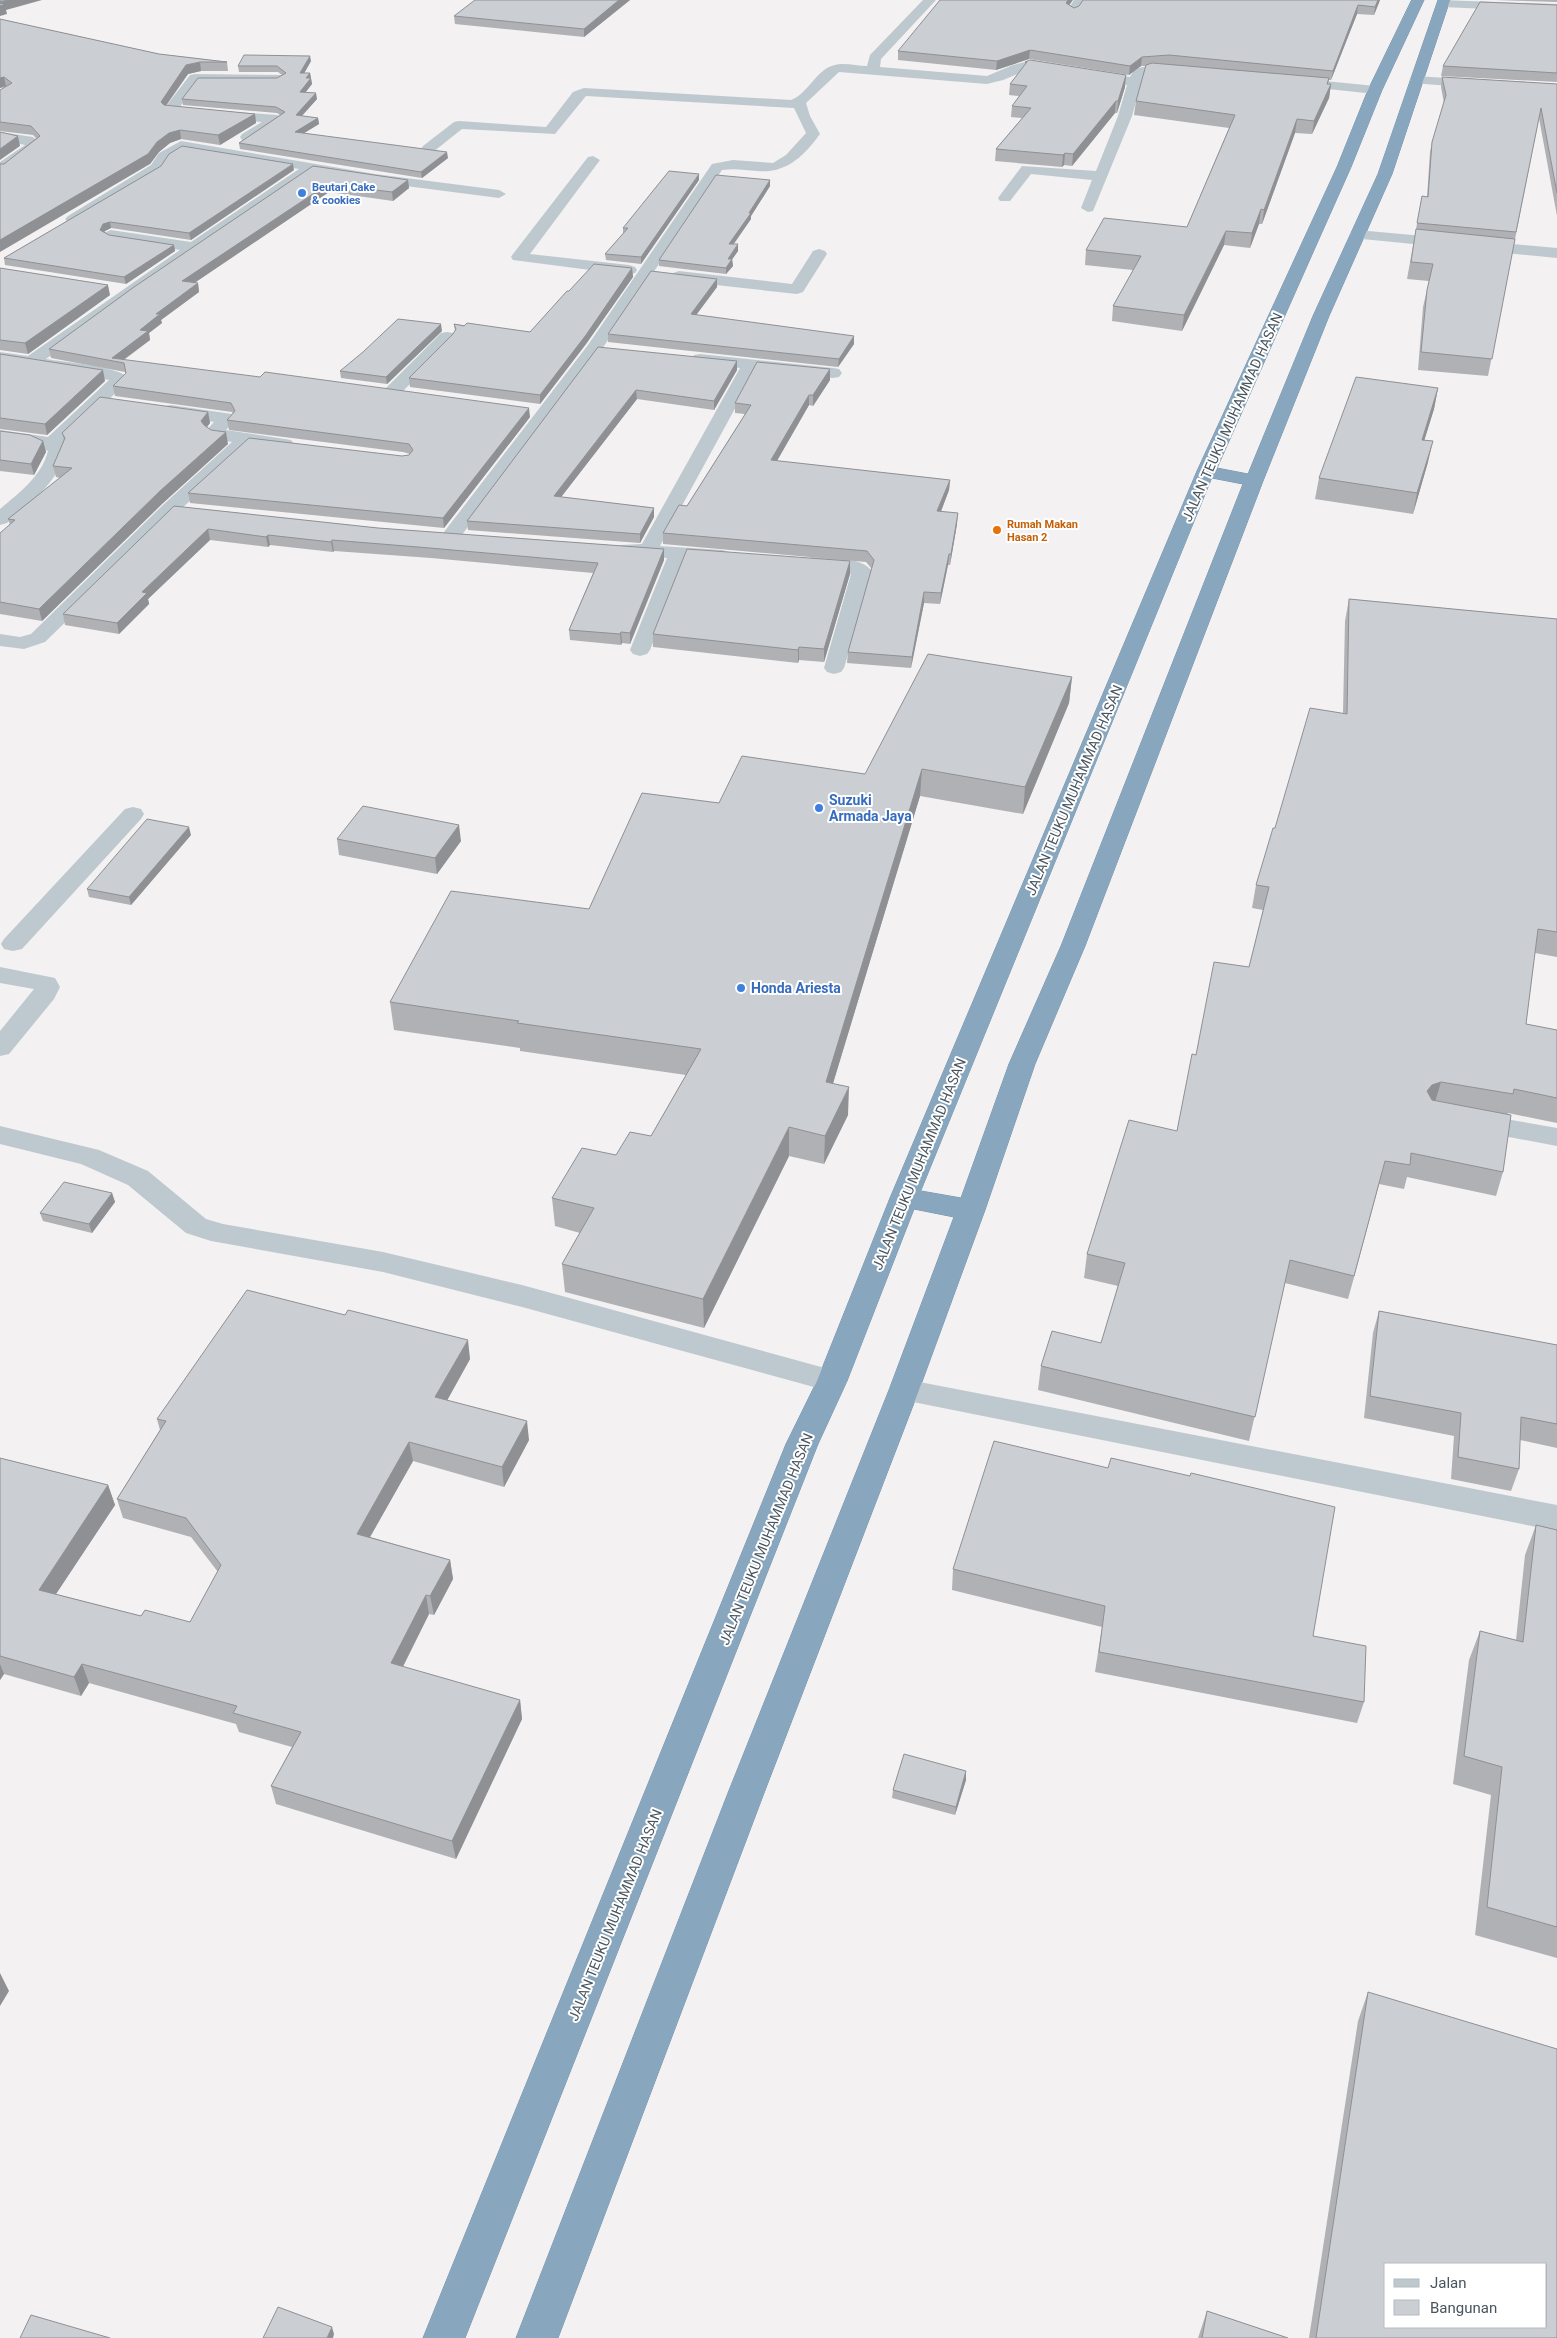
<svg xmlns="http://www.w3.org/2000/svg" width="1557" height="2338" viewBox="0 0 1557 2338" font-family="Roboto,sans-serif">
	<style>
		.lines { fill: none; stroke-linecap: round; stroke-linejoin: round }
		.highway-casing { stroke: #7392ab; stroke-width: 1 }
		.minor { fill: #bec9cf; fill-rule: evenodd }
		.highway { fill: #88a7bf; fill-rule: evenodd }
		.wall { fill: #afb1b5 }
		.shaded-wall { fill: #8e9094 }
		.building { fill: #cbced3; stroke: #8e9094; fill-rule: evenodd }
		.shop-dot { fill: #3f7fe0; stroke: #fff; stroke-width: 2 }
		.food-dot { fill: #e8710a; stroke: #fff; stroke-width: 2 }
		.labels { text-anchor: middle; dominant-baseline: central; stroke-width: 4; stroke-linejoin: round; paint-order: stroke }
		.far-shop-label { font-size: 11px; font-weight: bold; fill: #366cbe; stroke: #fff; text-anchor: start }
		.far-food-label { font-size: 11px; font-weight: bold; fill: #c56008; stroke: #fff; text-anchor: start }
		.street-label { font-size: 14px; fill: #48555e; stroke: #fff }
		.shop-label { font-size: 14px; font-weight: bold; fill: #366cbe; stroke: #fff; text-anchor: start }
	</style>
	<rect width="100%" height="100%" fill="#f3f1f1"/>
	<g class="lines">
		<defs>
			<path id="highway" d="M1412 0H1424L1382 90 1351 167 1217 468 1248 474 1313 316 1378 174 1438 0H1450L1392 174 1329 316 1263 481 1085 946 1035 1064 985 1210 919 1390 764 1793 558 2338H516L728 1793 889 1390 954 1217 914 1209 847 1381 818 1444 465 2338H423L786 1444 817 1381 890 1198 1197 471 1337 167 1368 90ZM1212 478 1243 484 1061 946 1009 1064 961 1198 921 1191Z"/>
		</defs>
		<use href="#highway" class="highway-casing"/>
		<path class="minor" d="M923 0H936L881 59 880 67 987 76 1013 65 1029 61 1130 77C1133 69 1143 65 1152 67L1154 70 1143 77 1132 116 1093 211 1088 212 1081 208 1092 180 1031 174 1010 201H1000L998 198 1022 166 1096 171 1118 116 1127 85 1029 69 1003 80 987 84 839 72 806 103 810 116 820 134C804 156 786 174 757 171 745 170 734 168 722 170L600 352 458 540 451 542 444 540 441 536 444 532 588 345 712 164 733 160 773 163 786 155 806 133 794 108 586 96 555 134 462 129 433 152H423L421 149 423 146 454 122 459 121 546 127 573 92 584 88 791 100C809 93 816 69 835 65 844 62 857 66 867 66L870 55Z
			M1074 0H1086L1077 14 1073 15 1067 11Z
			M1440 0 1557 4V12L1443 7 1437 3Z
			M195 74 283 75 285 78 283 81 278 82H199L179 108 277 115 284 119 247 141 242 140 240 137 242 134 262 122 172 116 164 109 190 75Z
			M1416 76 1478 80 1485 84 1478 88 1411 83 1409 80Z
			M1295 78 1375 86 1382 90 1375 94 1290 85 1288 82Z
			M0 132 33 137 40 145 5 172 0 173V162L25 145 0 140Z
			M181 141 375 174 499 190 506 194 499 198 375 182 314 172 135 294 46 359C62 362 119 366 128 378L124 385 62 444 66 449C60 481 30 503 7 523L0 525V509C19 493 42 476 48 451L33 444 0 440V430L48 437 109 380 0 362V352L28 356 180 250 111 240 106 238 103 235 106 232 111 230 191 242 299 169 183 150 169 159 161 171 78 222H68L65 219 68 216 151 165 159 153Z
			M593 156 600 160 530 254 629 265 635 267 637 270 635 273 629 275 513 260 511 257 513 254 588 157Z
			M1357 230 1557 248V258L1352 238 1349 235 1352 232Z
			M819 249 825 251 827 254 803 292 797 294 679 281 673 279 671 276 673 273 679 271 792 284 813 251Z
			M447 332 453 333 455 337 453 341 398 396H386L383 392 386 388 441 333Z
			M700 354 833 368 839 369 842 373 839 377 833 378 756 370 660 546 722 550 729 552 732 556 729 560 722 562 686 559 650 650 647 654 640 656 633 654 630 650 667 558 621 553 618 549 621 545 642 544 740 368 694 363 692 359 694 355Z
			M171 405 232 414 235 420 226 430 285 439 291 440 294 444 291 448 285 449 251 444 178 512 45 642 24 649 0 646V634L20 637 31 634 164 504 232 442 209 438 205 432 214 422 165 414 162 410 165 406Z
			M812 557C829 559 861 556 872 571L844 668 841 672 834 674 827 672 824 668 851 574 805 567 802 563 805 559Z
			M133 807 141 809 144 814 141 819 22 949 13 951 4 949 1 944 4 939 125 809Z
			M0 967 55 978 60 987 54 999 9 1054 0 1056V1031L34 989 0 983Z
			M1471 1113 1557 1128V1146L1461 1128 1458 1122 1461 1116Z
			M0 1126 99 1150 148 1171 206 1219 223 1224 383 1252 522 1285 832 1370 843 1373 847 1381 843 1389 832 1392 522 1307 383 1272 211 1241 186 1233 128 1185 81 1164 0 1144Z
			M904 1379 1557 1505V1531L893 1398 889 1390 893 1382Z"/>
		<use href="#highway" class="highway"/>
	</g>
	<path class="wall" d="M630 0 584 37 455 24 454 16Z
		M1380 0 1374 15 1357 14 1331 80H1329L1328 84H1331L1329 98 1312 134 1295 133 1262 224H1259L1250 248 1224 245 1182 331 1112 321 1113 306 1133 270 1085 265 1086 250 1187 227 1229 128 1134 115 1136 101 1146 66H1141L1129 75 1029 59 996 70 898 60V51L1069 5 1074 8Z
		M1495 0H1557V2Z
		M1557 5V82L1441 76 1443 66Z
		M0 19 159 54 227 62 228 71H201L188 74 166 106 255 114 256 123 220 145 181 139 170 143 159 152 150 164H4L36 138 33 135 0 131V90L6 87 0 88Z
		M311 61 304 73H310L312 84 305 93 317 99 302 116 318 118 319 124 304 133 448 158 422 178 240 149 239 143 280 115 277 113 183 105 182 99 277 78 282 75 278 72H239L238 66Z
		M1025 62 1125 87 1117 113H1115L1072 166 1064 165 1062 167 995 161 996 149 1022 118 1011 117 1012 106 1019 96 1009 95 1010 84 1025 65Z
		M1442 77 1557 84V216L1539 118 1488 376 1418 370 1423 307 1429 281 1407 279 1422 196 1427 197 1430 152 1432 142 1444 103 1441 87Z
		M161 166 294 170 191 240 111 228 105 231 104 232 109 235 174 245 175 251 126 284 5 265 4 258Z
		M313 166 408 180 409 188 393 201 329 192 194 283H198L199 292 161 320 162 323 149 333 150 340 124 360 530 417 444 528 190 503 188 493 402 456 409 455 410 454 403 452 229 430 227 420 233 414 232 412 115 396 113 386 126 374 125 372 51 358 49 349Z
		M699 180 641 264 606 260 605 254 623 234V228Z
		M770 180V186L751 216V219L734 244 738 251 732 259 733 266 726 274 659 266V260Z
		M0 268 110 295 28 354 0 350Z
		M632 268 633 277 586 344 540 404 410 387 409 378 453 334 455 331 454 324 530 332 569 291Z
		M717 279V287L696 315 854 344 838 367 608 342V334Z
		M442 331 387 384 341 378 340 371Z
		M598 347 737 370 714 410 637 399 561 497 654 508V517L640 543 468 530 467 521Z
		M0 354 105 381 47 435 0 429Z
		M830 380 813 406 809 405 777 461 950 480 949 490 941 511 957 524 950 565H948L940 604 924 603 911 668 847 663 848 652 872 569 866 562 663 544V533L687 506 745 414 735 413V403Z
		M1438 388 1434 409 1424 440 1428 462 1413 514 1315 499 1319 478Z
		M208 412 210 423 207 427 228 444 163 503 42 621 0 614V533L10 525 8 519 60 478 56 477 53 466 64 441 62 433Z
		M0 431 43 441 46 452 34 475 0 471Z
		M174 506 378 528 664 549V560L630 644 622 643 621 645 570 640 569 630 593 573 431 558 334 551 333 552 270 545 268 547 210 540 148 599 149 604 119 634 65 625 63 614Z
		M850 561V574L824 662 799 660 798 663 653 647V634Z
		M1349 599 1557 619V957L1535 953 1526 1024 1557 1030V1123L1508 1113 1503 1172 1496 1196 1407 1177 1404 1189 1379 1184 1348 1299 1285 1283 1249 1441 1038 1390 1041 1366 1101 1343 1118 1286 1084 1278 1087 1254 1177 1131 1196 1055 1249 967 1263 910 1252 908 1256 885 1275 828 1343 713 1345 621Z
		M1072 677 1069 703 1023 814 920 796 833 1083 848 1115 824 1164 789 1156 704 1328 565 1292 562 1264 580 1233 555 1226 552 1198 616 1155 651 1136 686 1075 520 1051V1048L394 1030 390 1002 589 909 719 803 865 774Z
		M191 835 131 905 89 897 87 889Z
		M337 839 461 841 437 874 339 855Z
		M112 1193 115 1202 92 1233 43 1221 40 1213Z
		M1379 1311 1557 1345V1448L1520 1440 1519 1469 1511 1491 1451 1479 1454 1436 1364 1418 1373 1333Z
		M470 1359 447 1400 529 1440 504 1487 413 1461 370 1537 450 1560 453 1579 434 1615 429 1614 403 1667 520 1700 522 1719 456 1859 276 1804 271 1786 292 1747 239 1732 236 1724 89 1683 81 1696 4 1674 0 1680V1458L108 1485 115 1505 56 1594 141 1616 190 1622 218 1572 191 1537 123 1518 117 1499 160 1430 157 1419Z
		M1536 1525 1557 1530V1958L1475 1935 1491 1795 1453 1784 1469 1660 1480 1631 1516 1640 1525 1555Z
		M953 1569 1313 1636 1364 1702 1357 1723 1095 1672 1102 1627 952 1590Z
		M966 1771V1780L955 1815 892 1798 893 1790Z
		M1368 1992 1557 2338H1309L1358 2021Z
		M1207 2311 1288 2338H1198Z"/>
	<path class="shaded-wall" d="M8 0H42L6 10 7 14 0 16V2Z
		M619 0H630L584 37V29Z
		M1068 0H1073L1065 11 1066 3Z
		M1378 0H1380L1374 15 1375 7Z
		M1358 5 1357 14 1331 80 1333 71Z
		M1030 50 1029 59 996 70 997 61Z
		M310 56 311 61 301 79 300 73Z
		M1142 57 1141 66 1129 75 1130 66Z
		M200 62 201 71 188 74 162 111 161 102 186 65Z
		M310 73 312 84 301 98 300 92 306 78Z
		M1126 75 1125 87 1117 113 1118 101Z
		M4 77 6 86 0 88V78Z
		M1331 84 1329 98 1312 134 1314 121Z
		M316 93 317 99 297 121 296 115Z
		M1116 101 1115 113 1072 166 1073 154Z
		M255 114 256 123 220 145 218 135Z
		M318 118 319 124 296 138 295 132Z
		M1297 119 1295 133 1262 224 1264 210Z
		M180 130 181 139 170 143 159 152 150 164 0 252V240L157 142 169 133Z
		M18 136 20 146 0 160V149Z
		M447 152 448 158 422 178 421 172Z
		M1065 153 1064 165 1062 167 1063 155Z
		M293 164 294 170 191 240 189 233Z
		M699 174V180L641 264V257Z
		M408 180 409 188 393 201 392 192Z
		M770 180V186L751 216V219L729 250V244Z
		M328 184 329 192 184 290 182 281Z
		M1261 209 1259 224 1250 248 1252 233Z
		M110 222 111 228 105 231 102 236 100 230 103 224Z
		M1226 231 1224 245 1182 331 1184 315Z
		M738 244V251L729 264 732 259 733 266 726 274V268L728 259Z
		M174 245 175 251 126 284 124 277Z
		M632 268 633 277 586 344 540 404V395Z
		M717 279V287L691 322V314Z
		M198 283 199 292 161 320 162 323 149 333 150 340 120 362 112 358 156 314Z
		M108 285 110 295 28 354 25 343Z
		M441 324 442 331 387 384 386 377Z
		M854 336V344L838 367 839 359Z
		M737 361V370L714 410V401Z
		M830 369V380L813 406V395Z
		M103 370 105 381 47 435 45 424Z
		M1438 388 1434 409 1418 461 1422 440Z
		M636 390 637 399 555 505 554 496Z
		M809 395V405L771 471V460Z
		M529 408 530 417 444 528 443 518Z
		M208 412 210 423 203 432 201 421Z
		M226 432 228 444 163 503 42 621 39 609 160 491Z
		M43 441 46 452 34 475 31 464Z
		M1433 441 1428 462 1413 514 1417 493Z
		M950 480 949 490 937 522V511Z
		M654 508V517L640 543V534Z
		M958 513 957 524 950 565 951 554Z
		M208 529 210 540 148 599 149 604 119 634 117 623 142 592Z
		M268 535 270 545 268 547 266 537Z
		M332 540 334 551 333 552 331 542Z
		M664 549V560L630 644V633Z
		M949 554 948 565 940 604 941 593Z
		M850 561V574L824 662V649Z
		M924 592V603L911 668 912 657Z
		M621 632 622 643 621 645 620 634Z
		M799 647V660L798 663V650Z
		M1072 677 1069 703 1023 814 1025 787Z
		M922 769 920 796 825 1110 826 1082Z
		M459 825 461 841 437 874 435 858Z
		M189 827 191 835 131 905 129 897Z
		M1441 1082 1434 1105 1427 1091 1432 1085Z
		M849 1087 848 1115 824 1164 825 1136Z
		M789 1127V1156L704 1328 703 1299Z
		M1385 1161 1379 1184 1348 1299 1354 1276Z
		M112 1193 115 1202 92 1233 89 1224Z
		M468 1340 470 1359 438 1417 435 1397Z
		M527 1421 529 1440 504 1487 502 1467Z
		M409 1442 413 1461 361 1553 357 1534Z
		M108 1485 115 1505 46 1609 39 1590Z
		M450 1560 453 1579 434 1615 430 1596Z
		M426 1595 429 1614 395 1682 391 1663Z
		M0 1664 4 1674 0 1680Z
		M82 1664 89 1683 81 1696 74 1677Z
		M520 1700 522 1719 456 1859 452 1841Z
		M966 1771V1780L955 1815 956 1807Z
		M0 1973 9 1991 0 2006Z
		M332 2327 334 2334 333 2338H327Z"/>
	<path class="building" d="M0 0H8L0 2Z
		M475 0H619L584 29 454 16Z
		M940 0H1068L1066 3 1074 8 1079 6 1083 0H1378L1375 7 1358 5 1333 71 1169 55 1142 57 1130 66 1030 50 997 61 898 51Z
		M1480 2 1557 5V73L1443 66Z
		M0 3 5 5 0 6Z
		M0 19 159 54 227 62H200L186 65 161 102 164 105 255 114 218 135 180 130 169 133 157 142 148 154 0 240V164H4L40 136 31 126 0 122V90L12 83 4 77 0 78Z
		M244 55 310 56 300 73H310L306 78H311L300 92 316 93 296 115 318 118 295 132 447 152 421 172 239 143 285 112 276 107 182 99 198 78H277L286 73 277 66H238Z
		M1030 60 1126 75 1118 101H1116L1073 154 1065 153 1063 155 996 149 1031 108 1012 106 1027 86 1010 84 1027 62H1025Z
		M1152 63 1329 78 1327 84H1331L1314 121 1297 119 1264 210 1261 209 1252 233 1226 231 1184 315 1113 306 1141 256 1086 250 1104 218 1187 227 1235 115 1136 101 1146 65Z
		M1442 77 1557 84V193L1541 108 1516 232 1417 223 1422 196 1428 197 1432 142 1446 95Z
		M0 132 18 136 0 149Z
		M182 146 293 164 189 233 110 222 103 224 100 230 109 235 174 245 124 277 4 258 161 166 169 154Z
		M313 166 408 180 392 192 328 184 182 281 198 283 156 314H160L140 330 148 331 112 358 260 377 265 372 529 408 443 518 188 493 249 438 402 456 409 455 413 450 409 444 402 443 227 420 235 411 231 403 113 386 126 373 124 363 49 349 134 287Z
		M669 171 699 174 641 257 605 254 628 228H623Z
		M716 175 770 180 749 213H751L729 244H738L728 259H732L726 268 659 260Z
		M1416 229 1515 239 1492 359 1421 352 1427 290 1433 264 1411 262Z
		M594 264 632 268 586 335 540 395 409 378 453 334 456 329 454 324 464 326 467 323 530 332 567 291H569Z
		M0 268 108 285 25 343 0 340Z
		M651 271 717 279 691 314 854 336 839 359 608 334Z
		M398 319 441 324 386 377 340 371 363 352Z
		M598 347 737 361 714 401 636 390 554 496 654 508 640 534 467 521Z
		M0 354 103 370 45 424 0 418Z
		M757 362 830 369 813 395H809L771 460 950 480 937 511 958 513 951 554H949L941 593 924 592 912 657 848 652 874 560 867 551 663 533 679 505 687 506 751 405 735 403Z
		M1356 377 1438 388 1422 440 1433 441 1417 493 1319 478Z
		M100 397 208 412 201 421 204 425 211 430 226 432 160 491 39 609 0 602V533L15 520 8 519 72 468 53 466 65 438 62 433Z
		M0 431 30 435 43 441 31 464 0 460Z
		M174 506 378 528 664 549 630 633 621 632 620 634 569 630 598 563 430 548 332 540 331 542 268 535 266 537 208 529 142 592 147 593 117 623 63 614Z
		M687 549 850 561 824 649 799 647 798 650 653 634Z
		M1349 599 1557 619V932L1538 929 1526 1024 1557 1030V1098L1514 1089 1513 1094 1441 1082 1432 1085 1427 1091 1432 1100 1511 1115 1503 1172 1411 1153 1410 1165 1385 1161 1354 1276 1290 1260 1255 1417 1041 1366 1052 1331 1101 1343 1125 1263 1087 1254 1129 1120 1177 1131 1192 1054 1196 1055 1214 962 1249 967 1269 887 1256 885 1273 828H1275L1310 708 1347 714Z
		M928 654 1072 677 1025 787 922 769 826 1082 849 1087 825 1136 789 1127 703 1299 562 1264 594 1208 552 1198 582 1148 616 1155 630 1132 651 1136 701 1049 517 1023 519 1021 390 1002 451 891 589 909 642 793 719 803 742 756 865 774Z
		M363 806 459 825 435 858 337 839Z
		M147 819 189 827 129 897 87 889Z
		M64 1182 112 1193 89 1224 40 1213Z
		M247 1290 345 1315 348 1310 468 1340 435 1397 527 1421 502 1467 409 1442 357 1534 450 1560 430 1596 426 1595 391 1663 520 1700 452 1841 271 1786 301 1732 233 1713 237 1706 82 1664 74 1677 0 1656V1458L108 1485 39 1590 141 1616 145 1610 190 1622 221 1565 186 1518 117 1499 166 1421 157 1419Z
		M1379 1311 1557 1345V1424L1521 1417 1519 1469 1458 1457 1461 1413 1370 1396Z
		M994 1441 1108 1468 1111 1458 1190 1476 1191 1473 1335 1507 1313 1636 1366 1646 1364 1702 1099 1652 1105 1606 953 1569Z
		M1536 1525 1557 1530V1927L1487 1907 1502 1767 1464 1756 1480 1631 1523 1642Z
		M904 1754 966 1771 956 1807 893 1790Z
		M1368 1992 1557 2049V2338H1316ZM1386 2264H1546V2327H1386Z
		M278 2307 332 2327 327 2338H263Z
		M1207 2311 1288 2338H1202Z
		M31 2315 110 2338H20Z"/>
	<g class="shop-dot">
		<circle cx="302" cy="193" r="5"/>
		<circle cx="819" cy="808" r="5"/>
		<circle cx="741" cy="988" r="5"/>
	</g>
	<circle class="food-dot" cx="997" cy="530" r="5"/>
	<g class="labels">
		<g class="far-shop-label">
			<text x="312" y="187">Beutari Cake<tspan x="312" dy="13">&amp; cookies</tspan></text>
		</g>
		<g class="far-food-label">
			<text x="1007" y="524">Rumah Makan<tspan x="1007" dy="13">Hasan 2</tspan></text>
		</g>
		<g class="street-label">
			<text transform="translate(1232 417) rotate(-66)">JALAN TEUKU MUHAMMAD HASAN</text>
			<text transform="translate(1074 790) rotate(-67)">JALAN TEUKU MUHAMMAD HASAN</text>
			<text transform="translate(919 1164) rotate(-68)">JALAN TEUKU MUHAMMAD HASAN</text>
			<text transform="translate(766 1539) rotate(-68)">JALAN TEUKU MUHAMMAD HASAN</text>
			<text transform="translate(615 1915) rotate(-68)">JALAN TEUKU MUHAMMAD HASAN</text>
		</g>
		<g class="shop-label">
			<text x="829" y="800">Suzuki<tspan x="829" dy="16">Armada Jaya</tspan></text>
			<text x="751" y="988">Honda Ariesta</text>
		</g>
	</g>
	<rect x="1384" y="2263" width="162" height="65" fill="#ffffff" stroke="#b6bbbf"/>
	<rect x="1394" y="2279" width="25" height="8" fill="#bec9cf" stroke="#b6bbbf"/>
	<text x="1430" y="2288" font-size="15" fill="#48555e">Jalan</text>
	<rect x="1394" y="2300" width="25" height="15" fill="#cbced3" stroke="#b6bbbf"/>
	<text x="1430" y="2313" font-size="15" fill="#48555e">Bangunan</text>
</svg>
